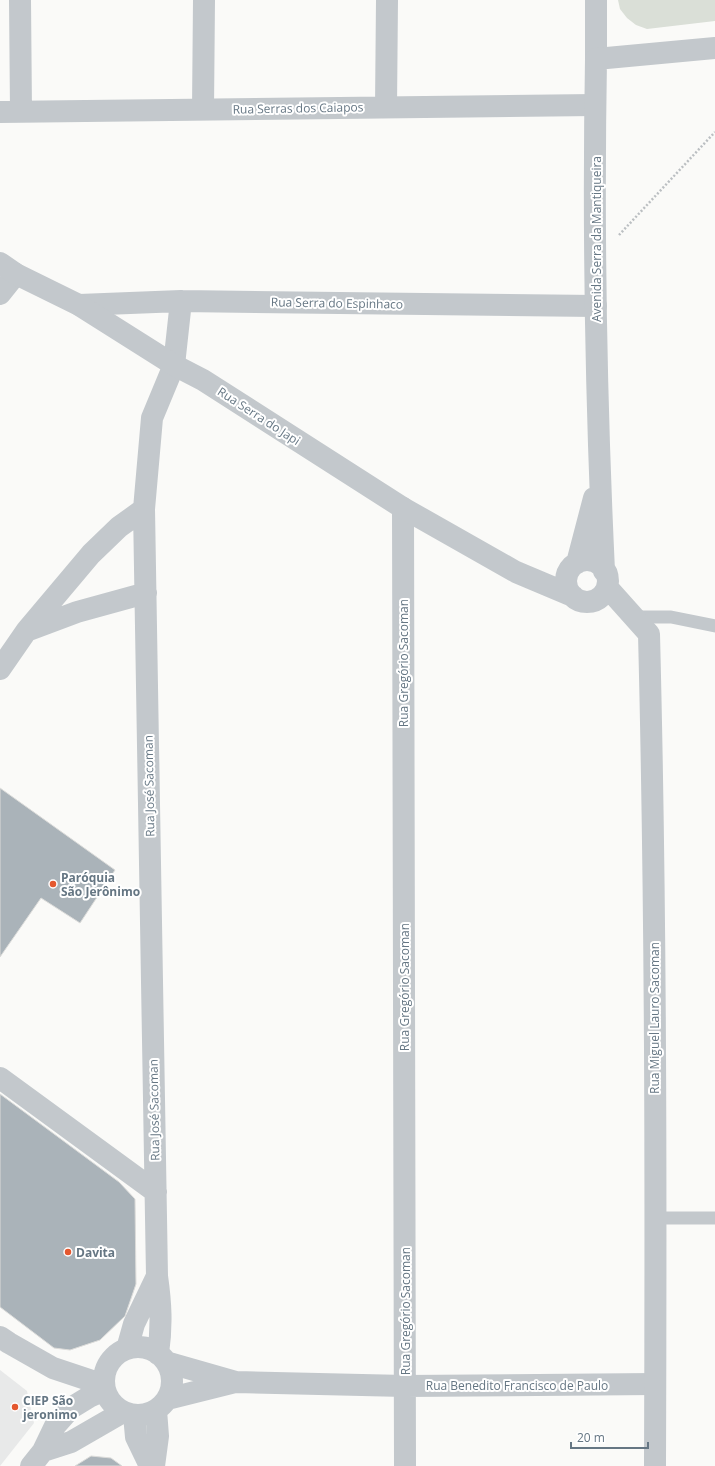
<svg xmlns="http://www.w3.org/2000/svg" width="715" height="1466" viewBox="0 0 715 1466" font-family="'Open Sans',sans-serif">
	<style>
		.built { fill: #e8e9e9 }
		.green { fill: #dadfd7 }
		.building { fill: #aab3b9; stroke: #dcdcda }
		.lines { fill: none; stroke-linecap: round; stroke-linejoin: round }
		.path { stroke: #bbbfc2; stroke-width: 2.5; stroke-dasharray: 2 2; stroke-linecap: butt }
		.service { stroke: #c3c8cc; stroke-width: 13 }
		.minor { stroke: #c3c8cc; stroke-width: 22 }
		.tertiary { stroke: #c3c8cc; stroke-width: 22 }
		.poi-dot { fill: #e4572e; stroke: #fff; stroke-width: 1.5 }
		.labels { text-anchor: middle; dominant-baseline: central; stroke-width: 4; stroke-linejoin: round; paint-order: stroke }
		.street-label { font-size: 12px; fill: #657683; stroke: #fff }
		.poi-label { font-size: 12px; font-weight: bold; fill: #657683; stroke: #fff; text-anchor: start }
	</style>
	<rect width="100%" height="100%" fill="#fafaf8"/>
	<path class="built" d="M0 1370 27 1391 34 1423 0 1466Z"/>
	<path class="green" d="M618 0H715V21L647 29 636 25 627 18 620 9Z"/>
	<path class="building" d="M0 788 115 870 80 923 41 898 0 957Z
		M0 1094 119 1182 135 1199 136 1284 125 1316 100 1340 70 1350 54 1348 0 1307Z
		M91 1456 111 1458 122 1466H75Z"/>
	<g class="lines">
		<path class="path" d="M619 235 715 132"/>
		<path class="service" d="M634 617H671L715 626
			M655 1218H715"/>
		<path class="minor" d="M20 0 21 111
			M596 0V59
			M386 107 387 0
			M203 109 204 0
			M0 112 595 105
			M0 294 16 274
			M79 305 181 301 596 306
			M403 508 405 1466
			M29 630 77 612 146 593
			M0 669 27 630 91 554 119 527 144 509
			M0 1078 156 1192
			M0 1337 9 1343 53 1368 104 1385
			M104 1381a34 34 0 1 1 68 0a34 34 0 1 1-68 0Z
			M127 1349 134 1324 157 1276
			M158 1354C162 1326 161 1304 157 1276L144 509 152 418 174 365 181 301
			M166 1362 236 1382 405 1386 655 1384
			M167 1399 235 1382
			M134 1415 136 1437 150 1466
			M43 1451 71 1442 123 1412
			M31 1466 43 1451 55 1426 71 1408 89 1397 105 1390
			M154 1466 158 1436 156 1410"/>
		<path class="tertiary" d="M0 263 16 274 79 305 174 365 203 380 403 508 516 572 573 596
			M566 581a21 21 0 1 1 42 0a21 21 0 1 1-42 0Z
			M577 563 594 498
			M604 571C596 401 593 230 596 59L715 48
			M607 587 649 634C656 911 656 1189 655 1466"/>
	</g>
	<g class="poi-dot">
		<circle cx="53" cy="884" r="4"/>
		<circle cx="68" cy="1252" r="4"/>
		<circle cx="15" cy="1407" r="4"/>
	</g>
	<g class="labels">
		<g class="street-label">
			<text transform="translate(298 108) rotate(-1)">Rua Serras dos Caiapos</text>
			<text transform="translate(596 239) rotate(-90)">Avenida Serra da Mantiqueira</text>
			<text transform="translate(337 303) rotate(1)">Rua Serra do Espinhaco</text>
			<text transform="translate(259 416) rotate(33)">Rua Serra do Japi</text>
			<text transform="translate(403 663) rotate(-90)">Rua Gregório Sacoman</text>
			<text transform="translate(149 786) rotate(-91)">Rua José Sacoman</text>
			<text transform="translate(404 987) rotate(-90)">Rua Gregório Sacoman</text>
			<text transform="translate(654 1018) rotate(-90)">Rua Miguel Lauro Sacoman</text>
			<text transform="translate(154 1110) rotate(-91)">Rua José Sacoman</text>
			<text transform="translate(405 1311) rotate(-90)">Rua Gregório Sacoman</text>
			<text x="517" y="1385">Rua Benedito Francisco de Paulo</text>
		</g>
		<g class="poi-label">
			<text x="61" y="877">Paróquia<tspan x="61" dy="14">São Jerônimo</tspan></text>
			<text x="76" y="1252">Davita</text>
			<text x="23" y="1400">CIEP São<tspan x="23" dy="14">jeronimo</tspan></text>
		</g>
	</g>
	<path d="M571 1442v6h77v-6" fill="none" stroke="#657683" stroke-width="2"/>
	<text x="577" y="1442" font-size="12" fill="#657683" stroke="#ffffff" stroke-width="3" paint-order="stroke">20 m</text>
</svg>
